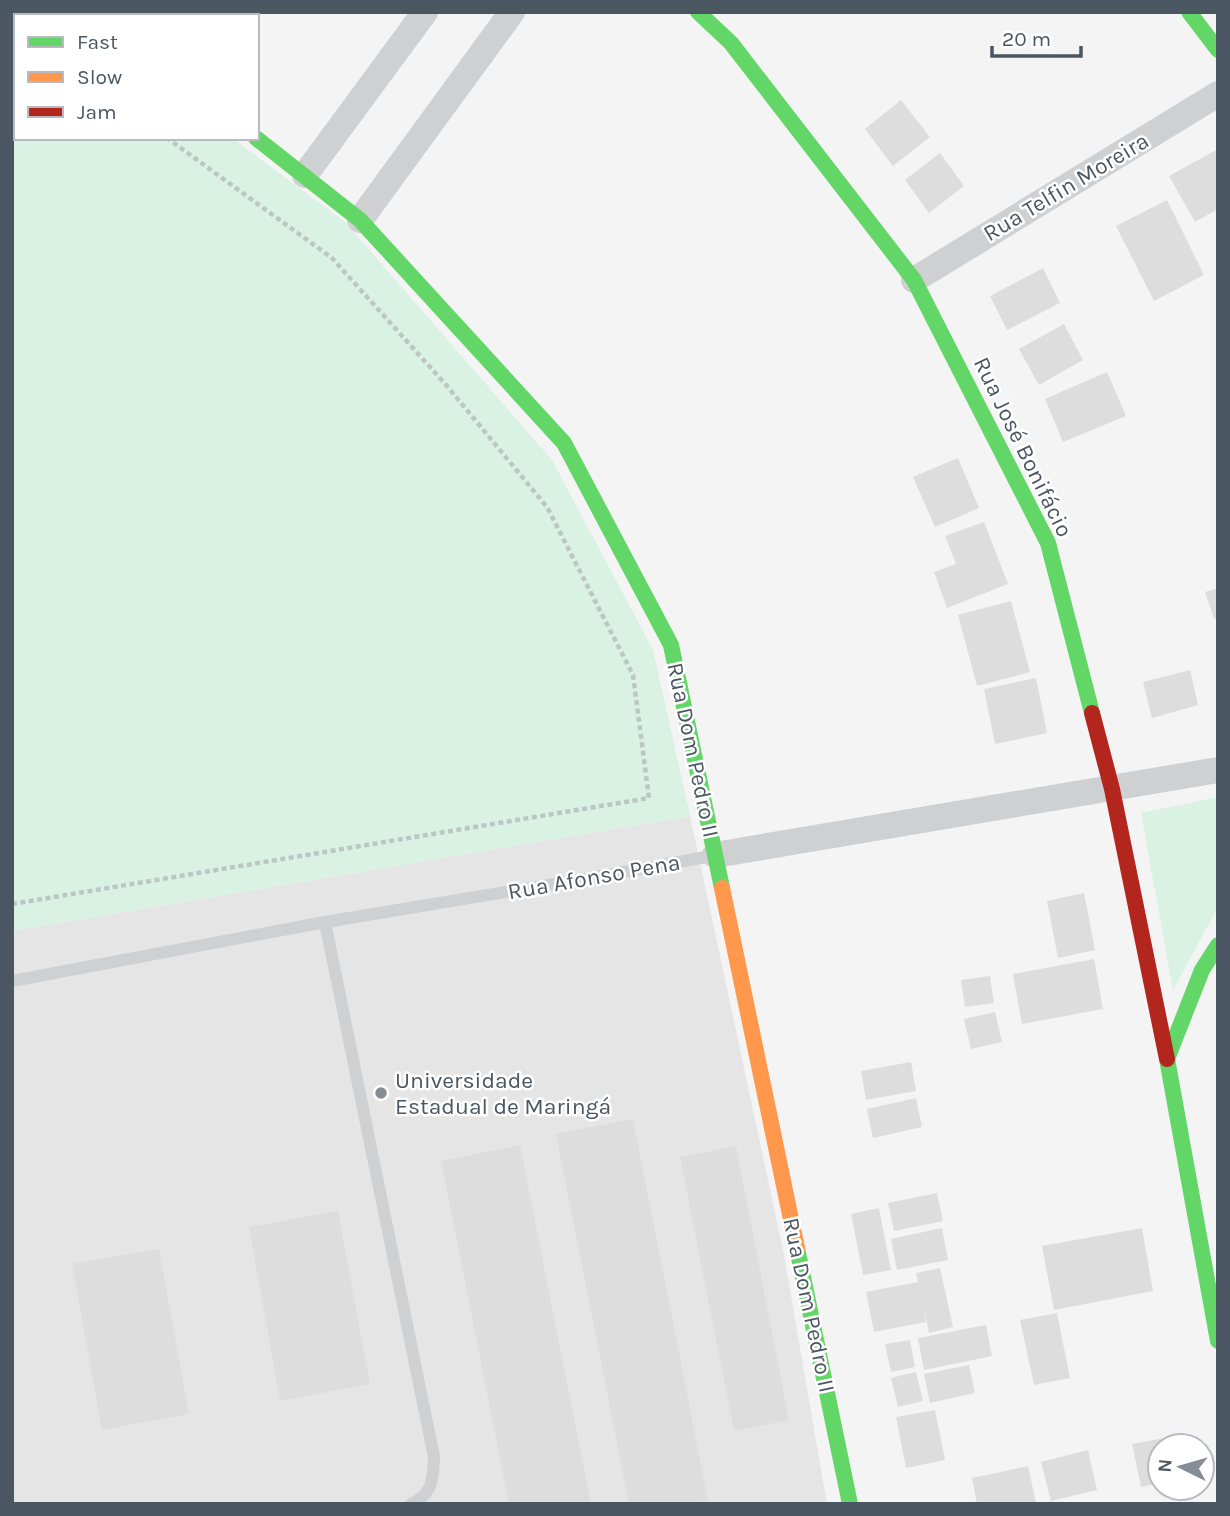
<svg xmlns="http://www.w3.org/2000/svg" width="1230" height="1516" viewBox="0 0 1230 1516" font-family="Karla,sans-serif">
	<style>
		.education { fill: #e6e5e6 }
		.green { fill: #d9f2e3 }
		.building { fill: #ddddde }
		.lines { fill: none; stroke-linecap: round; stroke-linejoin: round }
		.path { stroke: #bcc7c4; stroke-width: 4.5; stroke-dasharray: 5 3.5; stroke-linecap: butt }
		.lane { stroke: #ced0d2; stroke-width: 12 }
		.street { stroke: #ced0d2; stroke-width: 26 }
		.fast { stroke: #63d668; stroke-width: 16 }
		.slow { stroke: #ff974d; stroke-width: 16 }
		.jam { stroke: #b3261e; stroke-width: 16 }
		.poi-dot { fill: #868d94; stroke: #fff; stroke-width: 2.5 }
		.labels { text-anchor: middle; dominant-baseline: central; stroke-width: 5; stroke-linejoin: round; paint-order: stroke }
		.street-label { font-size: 23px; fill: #4a5661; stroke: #fff }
		.poi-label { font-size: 23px; fill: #4a5661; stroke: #fff; text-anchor: start }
	</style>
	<rect width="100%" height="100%" fill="#f4f4f4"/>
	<path class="education" d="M690 816 784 1255 827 1504H12V931Z"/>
	<path class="green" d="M12 12H63L67 16H16V138H232L345 222 552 460 653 650 690 816 12 931Z
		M1218 797V907L1173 990 1141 813Z"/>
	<path class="building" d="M901 100 930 137 893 166 865 129Z
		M1218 149V209L1195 222 1169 176Z
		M940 153 964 186 929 213 905 180Z
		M1167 200 1204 275 1154 301 1116 226Z
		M1043 268 1060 303 1007 330 990 296Z
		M1064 324 1083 360 1039 385 1019 349Z
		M1107 372 1126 416 1063 442 1045 399Z
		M958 458 979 508 935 527 913 477Z
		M984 522 1008 584 947 608 934 572 956 564 945 536Z
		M1218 588V618L1214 619 1205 592Z
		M1011 601 1030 672 977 686 958 615Z
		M1190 670 1198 705 1152 718 1143 682Z
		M1036 678 1047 733 995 744 984 689Z
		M1084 893 1095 950 1058 958 1047 901Z
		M1094 959 1103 1009 1022 1024 1013 974Z
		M990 976 994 1003 965 1007 961 980Z
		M995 1012 1002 1042 971 1049 964 1019Z
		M911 1062 916 1091 866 1100 861 1071Z
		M916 1098 922 1127 873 1138 867 1109Z
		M633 1119 708 1500 692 1504H629L556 1134Z
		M520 1145 591 1504H509L441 1161Z
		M736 1146 789 1420 734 1431 680 1157Z
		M937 1193 943 1221 894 1231 888 1203Z
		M879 1208 891 1270 863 1275 851 1214Z
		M338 1211 370 1384 280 1401 249 1227Z
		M942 1228 948 1260 897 1270 891 1239Z
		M1142 1228 1153 1291 1054 1310 1042 1246Z
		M159 1249 189 1414 102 1430 72 1264Z
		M940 1268 953 1327 929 1333 924 1307 926 1322 874 1332 866 1292 918 1282 916 1273Z
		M1057 1313 1070 1378 1034 1385 1020 1320Z
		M986 1325 992 1356 924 1370 918 1338Z
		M910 1340 915 1367 891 1372 885 1344Z
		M969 1365 975 1393 930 1403 924 1374Z
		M916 1372 923 1401 898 1407 891 1378Z
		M935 1410 945 1460 906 1468 896 1417Z
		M1185 1434 1187 1446H1160V1483L1141 1487 1132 1444Z
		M1088 1450 1097 1490 1051 1501 1041 1462Z
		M1028 1466 1036 1503 977 1504 972 1478Z"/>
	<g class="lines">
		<path class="path" d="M12 26 16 29
			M12 904 649 798 633 675 547 507 447 386 332 258 167 138"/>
		<path class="lane" d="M325 922 434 1457C433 1479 433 1494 411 1504
			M12 981 325 922 596 877 711 856"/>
		<path class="street" d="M84 12 89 16
			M305 175 425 12
			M360 220 512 12
			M914 280 1218 94
			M715 855 1218 770"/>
		<path class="fast" d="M698 12 731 43 914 280 1048 543 1092 713
			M1189 12 1218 50
			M256 138 360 220 564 443 671 645 722 888
			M1218 945 1202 970 1167 1059 1218 1341
			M797 1248 850 1504"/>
		<path class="slow" d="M722 888 797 1248"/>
		<path class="jam" d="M1092 713 1112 789 1167 1059"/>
	</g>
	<circle class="poi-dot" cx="381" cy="1093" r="7"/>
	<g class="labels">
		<g class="street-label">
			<text transform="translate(1066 187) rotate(-31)">Rua Telfin Moreira</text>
			<text transform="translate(1023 447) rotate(64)">Rua José Bonifácio</text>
			<text transform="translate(693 750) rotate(78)">Rua Dom Pedro II</text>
			<text transform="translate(594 877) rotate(-10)">Rua Afonso Pena</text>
			<text transform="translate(809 1305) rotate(78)">Rua Dom Pedro II</text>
		</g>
		<g class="poi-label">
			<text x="395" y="1080">Universidade<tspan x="395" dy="26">Estadual de Maringá</tspan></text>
		</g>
	</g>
	<rect width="1230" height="1516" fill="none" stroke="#4a5661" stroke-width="28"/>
	<rect x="14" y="14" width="245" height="126" fill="#ffffff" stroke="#b7bbc0" stroke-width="2"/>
	<rect x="28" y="37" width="35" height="10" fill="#63d668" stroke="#b7bbc0" stroke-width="2"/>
	<text x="77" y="49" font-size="21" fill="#4a5661">Fast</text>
	<rect x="28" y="72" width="35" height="10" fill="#ff974d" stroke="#b7bbc0" stroke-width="2"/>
	<text x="77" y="84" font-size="21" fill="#4a5661">Slow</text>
	<rect x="28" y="107" width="35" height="10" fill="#b3261e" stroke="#b7bbc0" stroke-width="2"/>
	<text x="77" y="119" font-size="21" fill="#4a5661">Jam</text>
	<g transform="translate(1181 1467) rotate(275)"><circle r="33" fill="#ffffff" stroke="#b7bbc0" stroke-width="2"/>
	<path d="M0-5L12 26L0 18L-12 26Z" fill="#868d94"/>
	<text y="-10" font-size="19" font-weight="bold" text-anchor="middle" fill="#4a5661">N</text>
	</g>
	<path d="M992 46v10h89v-10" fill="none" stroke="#4a5661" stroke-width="3.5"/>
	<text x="1002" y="46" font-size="21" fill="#4a5661" stroke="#ffffff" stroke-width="5" paint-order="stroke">20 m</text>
</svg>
